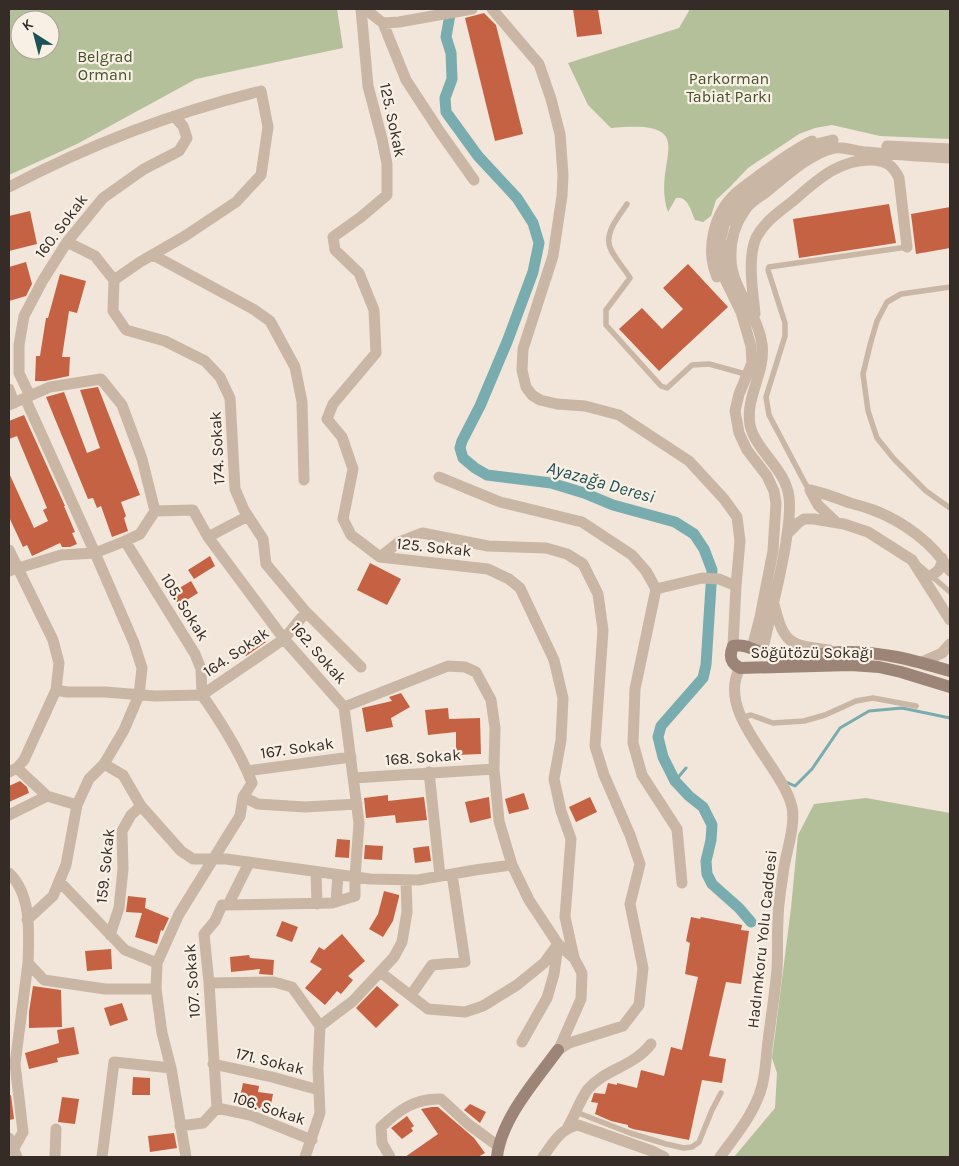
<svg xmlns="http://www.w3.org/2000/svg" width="959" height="1166" viewBox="0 0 959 1166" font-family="Karla,sans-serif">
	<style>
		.green { fill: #b3c09a; fill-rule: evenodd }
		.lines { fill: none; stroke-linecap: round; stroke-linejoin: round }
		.stream { stroke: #79acae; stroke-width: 3 }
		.canal { stroke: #79acae; stroke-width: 11 }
		.building { fill: #c56243 }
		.lane { stroke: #c9b6a5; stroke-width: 5.5 }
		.street { stroke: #c9b6a5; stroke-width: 11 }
		.secondary { stroke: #9c8477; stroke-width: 12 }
		.labels { text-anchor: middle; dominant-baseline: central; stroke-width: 4.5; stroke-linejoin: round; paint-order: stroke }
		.park-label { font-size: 16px; fill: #44532b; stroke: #f9f0e5 }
		.street-label { font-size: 16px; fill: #352b27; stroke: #f9f0e5 }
		.water-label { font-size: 18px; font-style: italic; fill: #1d5256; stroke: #f9f0e5 }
	</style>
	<rect width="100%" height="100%" fill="#f1e6d9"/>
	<path class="green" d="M9 9H337L343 48 196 79 77 144 9 175ZM20 20H50V50H20Z
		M690 9H950V139L880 136 832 125 815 128 799 134 748 168 730 187 716 200 711 216 703 222 695 220C691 211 688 196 676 198L668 212C650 160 706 119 611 128L588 105 568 63 679 28Z
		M866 798 950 813V1157H734L775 1108 777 1073 772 1058 791 908 798 835 814 804Z"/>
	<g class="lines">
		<path class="stream" d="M675 781 686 768
			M786 782 795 786 812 769 840 728 869 711 902 708 950 718"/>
		<path class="canal" d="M451 9 446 37 451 53 452 79 445 98 446 112 478 156 517 198 533 223 539 243 533 272 507 342 480 406 462 441 460 448 463 458 475 468 487 475 551 483 584 493 613 505 675 522 694 534 704 549 712 570 706 665 703 678 661 726 658 737 663 757 675 781 689 796 703 807 712 825 711 840 706 861 707 874 712 884 739 908 751 922"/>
	</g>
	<path class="building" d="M573 9H598L602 34 577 37Z
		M484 13 496 25 523 134 495 141 465 18Z
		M889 204 896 243 799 258 793 219Z
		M950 207V248L916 254 911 214Z
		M30 211 37 244 9 251V216Z
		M26 262 32 284 26 296 9 301V267Z
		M688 264 728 307 659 371 619 329 642 308 662 329 683 309 663 288Z
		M60 274 86 281 77 313 69 311 62 357H70L69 376 45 381H35L36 356H40L46 318H48Z
		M98 387 140 495 121 502 126 516 124 518 128 531 112 537 101 506 97 508 93 498 88 499 46 397 64 392 87 453 100 448 80 390Z
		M24 415 65 506H64L75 532 72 533 77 544 70 547H62L60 543 32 556 27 545 23 547 9 517V473L34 528 48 521 43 510 47 508 17 436 9 439V421Z
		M210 556 215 566 194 579 188 570Z
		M370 563 401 579 387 605 357 590Z
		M191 581 198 593 179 605 171 593Z
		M262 635 266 642 246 656 240 647Z
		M401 693 410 707 391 718 393 727 366 732 362 708 392 701 389 697Z
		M448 708 449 719 480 718 481 754 456 755V732L428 735 425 710Z
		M20 781 27 787 29 793 9 802V786Z
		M524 793 529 809 509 814 505 799Z
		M388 795V801L424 797 427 820 396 823 395 815 366 818 364 798Z
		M489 797 491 818 470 823 465 802Z
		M590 797 597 812 576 822 569 807Z
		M337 839 350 840 349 858 335 857Z
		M365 845 383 846 382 860 364 859Z
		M429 846 431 861 415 863 413 848Z
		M384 891 399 895V897L393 921 383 937 369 929 378 914Z
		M128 896 146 898 145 908 169 918 163 931 161 930 157 944 135 937 142 913 126 912Z
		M691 917 700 919 701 917 742 925 741 930 749 931 741 984 726 982 709 1056 726 1059 722 1083 702 1080 689 1140 633 1129 628 1127V1125L611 1121 595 1114 598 1103 591 1102 594 1093 605 1094 608 1083 617 1085V1083L637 1088 641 1070 664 1076 671 1047 682 1050 698 977 685 974 690 943 686 941Z
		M282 921 298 927 292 942 276 936Z
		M342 934 365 961 348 976 353 980 341 994 337 991 325 1005 305 988 322 969 310 962 319 947 324 950Z
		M111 949 112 969 87 971 85 951Z
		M249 955 250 958 274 960 273 975 259 974 260 969 231 972 230 957Z
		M33 986 61 990 62 1027 29 1028V1012Z
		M377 986 399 1005 376 1028 356 1008Z
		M122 1003 128 1020 110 1026 104 1008Z
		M74 1027 79 1054 57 1058 58 1062 29 1069 25 1053 59 1043 57 1030Z
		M133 1077 150 1078V1095H132Z
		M243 1083 259 1086 258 1092 273 1094 270 1110 256 1108 257 1105 239 1102Z
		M11 1095 14 1119 9 1120V1096Z
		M62 1097 79 1099 75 1124 58 1122Z
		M470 1104 486 1112 480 1123 464 1110Z
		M432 1107H438L474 1138 485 1153 478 1157H405L438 1134 421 1109Z
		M407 1116 414 1126 411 1128 413 1131 402 1139 391 1128Z
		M174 1133 177 1148 150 1152 148 1136Z"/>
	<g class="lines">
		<path class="lane" d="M627 204C620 215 607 229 609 243 609 252 625 269 630 278L606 310V325L661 386 667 388 692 365 709 364 749 375
			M950 287 901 294 887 302 877 321 870 345 863 374 868 411 877 438 894 459 926 491 950 508
			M810 490 806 485 769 415 766 397 785 336V323L768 270 769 267 907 247
			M920 566 950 592
			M741 718 751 715 773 723 804 721 825 715 856 701 873 698 916 706
			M576 1112 630 1133 666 1144 684 1148 692 1147 699 1142 712 1110 721 1093"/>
		<path class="street" d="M361 9 368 86 382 139 387 164V195L361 217 333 237 335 250 359 273 374 310 376 353 333 404 327 419 342 437 353 469 343 519 351 535 380 557 488 569 509 579 520 588 554 660 563 698 561 740 554 779 561 811 571 839 565 917 574 958
			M365 9 383 23 399 22 472 9
			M492 9 539 64 551 99 560 134 563 175 562 196 553 256 523 349 522 370 526 387 532 395 540 400 557 404 585 406 619 415 689 461 724 499 737 517 740 541 736 586 733 646
			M383 23 406 80 440 132 474 180
			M887 146 950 149
			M9 187C87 146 175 112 261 91L268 127 261 175 236 202 185 236 140 262 114 280
			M67 242 95 256 114 280 113 311 126 330 165 341 205 361 220 377 230 398 235 489 244 510 263 539 266 564 306 612 361 667
			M153 255 253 309 270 321 295 367 302 402 304 480
			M717 277C705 249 714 213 736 193 744 186 753 180 761 174 778 162 793 150 812 141
			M755 314C753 292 747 259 756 238 764 222 779 212 793 201 816 181 840 158 873 160 886 161 893 165 899 178L907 247
			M9 389 14 403
			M30 396 19 373V345L24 316 43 280 67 242 103 198 144 169 179 151 187 138 183 126 174 116
			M25 398 95 553 134 643 142 668 139 695 124 730 104 764 89 779 77 805 66 865 53 896 27 920
			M9 405 50 387 101 379 122 405 142 459 155 511 140 534 125 541 95 553 61 555 9 571
			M439 477 500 502 582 522 632 555 646 571 656 589
			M810 490C824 493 837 498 850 503 858 505 865 507 873 510 903 521 933 543 950 571
			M810 490 818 505 837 523
			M155 511 193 510 208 537 284 639 344 707 359 823 355 877V896L332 903 222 905 215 921 204 934 209 983 217 1108 203 1123 180 1126
			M787 534 798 523 804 519H814L844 524 868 532 912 560 950 620
			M208 537 248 516
			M125 541 195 654 201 669 202 695
			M9 550 53 640 59 663 56 690 24 760 17 768 9 772
			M380 557 399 542 422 533 488 546 546 548 567 554 583 564 598 594 603 630 595 746 604 775 630 835 640 864 630 904 643 968 639 1005 623 1026 569 1043 558 1050
			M932 575C939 571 942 567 942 558
			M656 589 635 689 633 743 642 775 677 829 682 883
			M656 589 702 578 719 579 736 586
			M774 604C784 644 789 645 829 650
			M752 648 760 617 773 551 776 503 774 491 767 476 747 450 739 433 735 411 739 394 752 363 751 346 741 312 725 279 720 257 721 238 724 225 739 202 767 180 809 150 820 143 833 140
			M762 653C770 616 780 580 786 542 788 527 791 513 789 497 786 469 755 450 750 425 745 397 766 372 762 344 758 314 732 289 731 260 730 242 735 224 745 210 749 203 758 198 765 193 784 178 810 153 834 148 844 146 857 152 867 152 895 155 923 156 950 158
			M922 662 942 653 950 644
			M56 690 67 692H105L155 696 202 695C221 722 240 752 252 783L243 797 240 816 179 914 157 963 156 989 162 1033 171 1068 186 1157
			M202 695 284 639 306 612
			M344 707 448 666 465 667 476 672 491 700 495 728 494 769 499 821 512 865 529 900 558 944 574 958 582 973 581 999 559 1049
			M104 764 123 775 141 806 181 851 193 859H226L370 879 418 880 475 870 512 865
			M17 768 47 796 77 805
			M247 771 351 757
			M429 772 440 876
			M354 778 494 769
			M243 797 258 804 305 807 357 804
			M9 815 47 796
			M9 873C32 895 29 933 28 963L44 980 105 989H156
			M316 873 317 904
			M59 881 125 950 157 963
			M336 902 338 875
			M228 905 249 863
			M110 935 119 908 123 869 122 831 131 815 141 806
			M380 972 428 1009 465 1012 483 1006 517 985 544 963 558 944
			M209 983 274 982 292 987 320 1026
			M411 995 432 965 465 962 452 874
			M522 1042 547 998 554 974 558 945
			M213 1064 272 1077 319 1090
			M217 1108 250 1115 312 1140
			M568 1127C575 1115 580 1100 588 1089 605 1069 633 1067 651 1044
			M9 1138 17 1157
			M14 1148 23 1132 15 1064 28 963
			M55 1157 56 1129
			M102 1157 114 1062 171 1068
			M305 1157 320 1113 318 1069 320 1026 353 1001 394 957 402 942 407 912 406 880
			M390 1157 382 1143 381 1127C399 1110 415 1098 441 1099L468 1124 498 1146
			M543 1157C553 1143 560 1129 578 1125L652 1151 664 1157
			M720 1157C736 1135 755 1113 762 1086 766 1071 766 1055 768 1041 771 1017 775 993 777 969 778 953 777 936 778 920 778 905 781 889 783 874 785 855 796 826 792 807 782 765 715 713 740 668"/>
		<path class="secondary" d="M950 671C913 660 881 651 842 652 821 653 802 658 781 656 775 655 768 655 762 653 752 649 745 644 733 646 729 656 730 663 740 668L851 665 879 667 901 672 950 687
			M497 1157C501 1119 536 1080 558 1050"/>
	</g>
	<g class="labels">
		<g class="park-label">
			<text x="105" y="56">Belgrad<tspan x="105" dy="18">Ormanı</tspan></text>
			<text x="729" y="78">Parkorman<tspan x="729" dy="18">Tabiat Parkı</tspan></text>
		</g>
		<g class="street-label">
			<text transform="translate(393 120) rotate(78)">125. Sokak</text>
			<text transform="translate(61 226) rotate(-53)">160. Sokak</text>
			<text transform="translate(217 448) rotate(-93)">174. Sokak</text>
			<text transform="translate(434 547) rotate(6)">125. Sokak</text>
			<text transform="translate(185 607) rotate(58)">105. Sokak</text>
			<text transform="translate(236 652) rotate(-34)">164. Sokak</text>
			<text x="812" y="652">Söğütözü Sokağı</text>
			<text transform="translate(319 653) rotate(49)">162. Sokak</text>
			<text transform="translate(297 748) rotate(-8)">167. Sokak</text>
			<text transform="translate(423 757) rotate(-4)">168. Sokak</text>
			<text transform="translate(105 866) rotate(-84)">159. Sokak</text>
			<text transform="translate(762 939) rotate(-84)">Hadımkoru Yolu Caddesi</text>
			<text transform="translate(192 981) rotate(-94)">107. Sokak</text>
			<text transform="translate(270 1061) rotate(14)">171. Sokak</text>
			<text transform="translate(269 1108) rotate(18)">106. Sokak</text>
		</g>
		<g class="water-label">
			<text transform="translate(601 482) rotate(16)">Ayazağa Deresi</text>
		</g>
	</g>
	<rect width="959" height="1166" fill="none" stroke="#352b27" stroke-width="20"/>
	<g transform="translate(35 35) rotate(324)"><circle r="24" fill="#f9f0e5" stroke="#aba199"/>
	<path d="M0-4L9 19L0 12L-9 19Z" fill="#1d5256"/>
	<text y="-8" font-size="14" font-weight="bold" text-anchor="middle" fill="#352b27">K</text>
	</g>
</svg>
